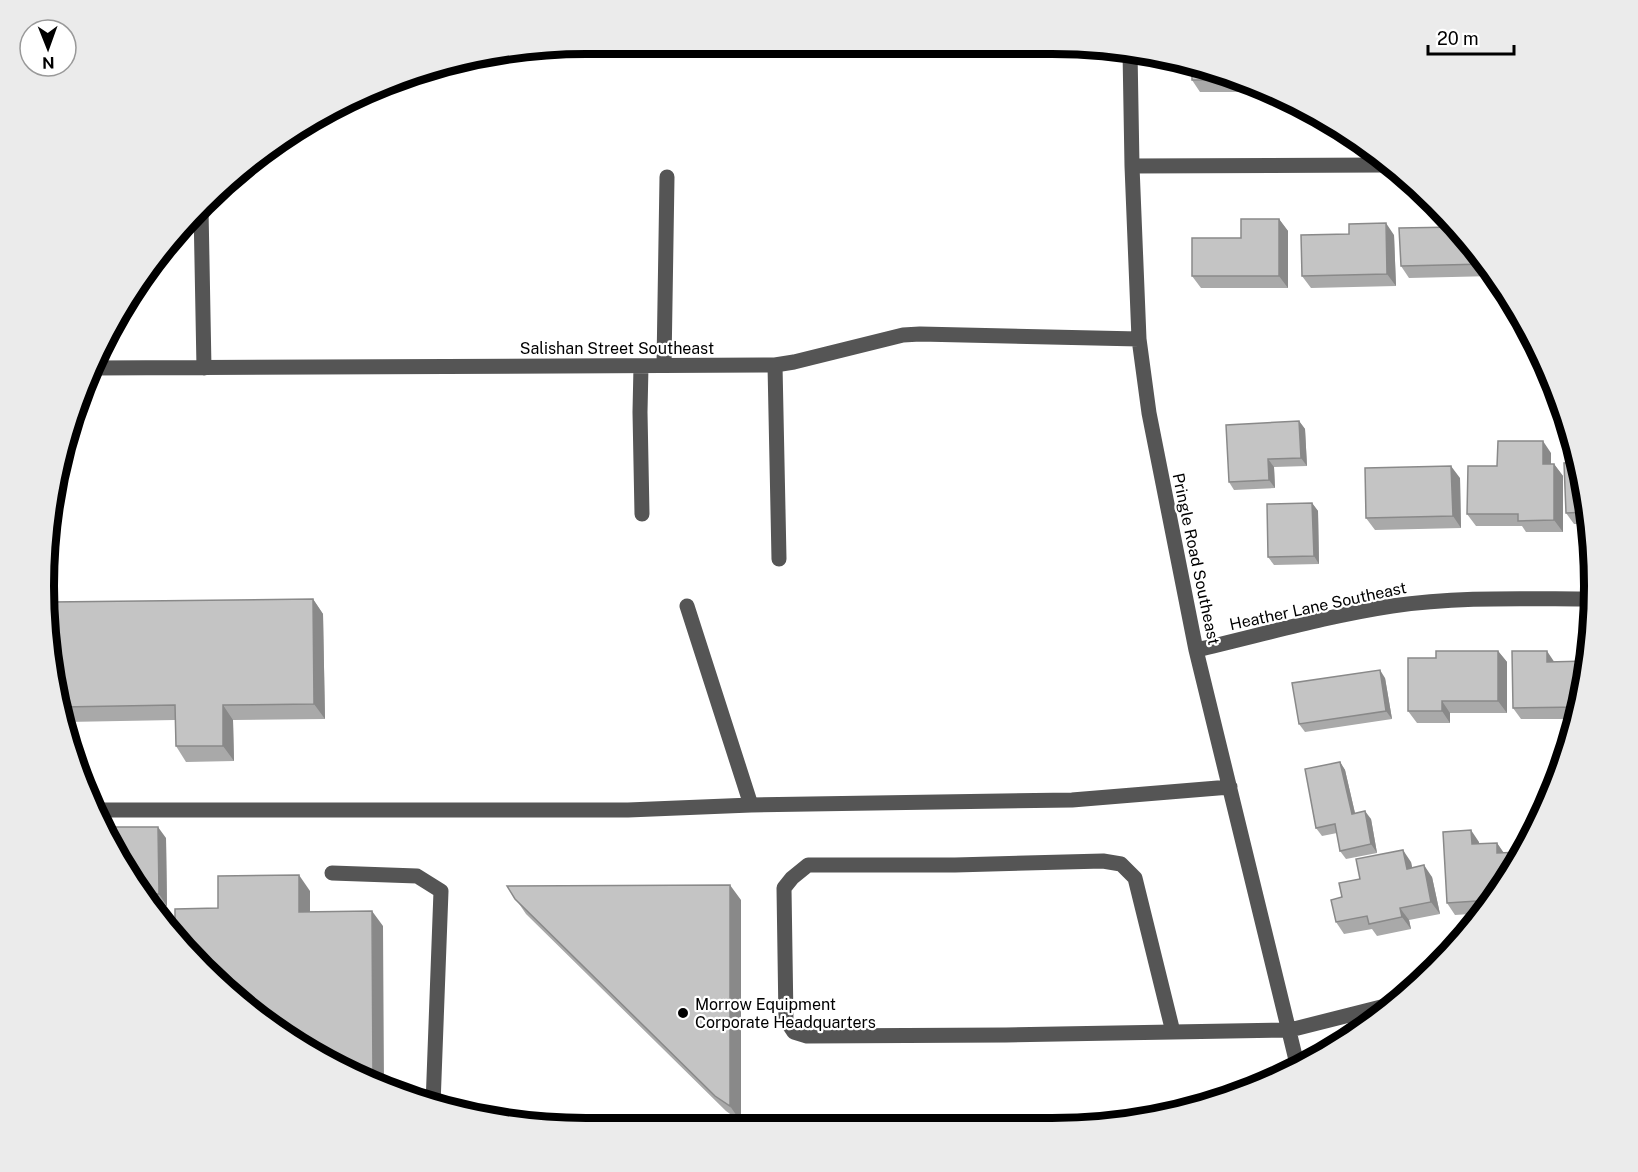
<svg xmlns="http://www.w3.org/2000/svg" width="1638" height="1172" viewBox="0 0 1638 1172" font-family="'Public Sans',sans-serif">
	<style>
		.lines { fill: none; stroke-linecap: round; stroke-linejoin: round }
		.minor { stroke: #555; stroke-width: 15 }
		.wall { fill: #a9a9a9 }
		.shaded-wall { fill: #898989 }
		.building { fill: #c4c4c4; stroke: #898989; stroke-width: 1.5 }
		.poi-dot { fill: #000; stroke: #fff; stroke-width: 2 }
		.labels { text-anchor: middle; dominant-baseline: central; stroke-width: 4.5; stroke-linejoin: round; paint-order: stroke }
		.street-label { font-size: 16px; fill: #000; stroke: #fff }
		.poi-label { font-size: 16px; fill: #000; stroke: #fff; text-anchor: start }
		.rim { fill: none; stroke: #000; stroke-width: 8 }
	</style>
	<rect width="100%" height="100%" fill="#fff"/>
	<g class="lines">
		<path class="minor" d="M1130 51 1132 166 1139 339 1149 413 1196 650 1297 1064
			M1132 166 1383 165
			M201 208 204 368
			M664 365 667 177
			M775 365 779 559
			M641 366 640 412 642 514
			M92 368 775 365 794 362 903 335 920 334 1139 339
			M687 606 751 805
			M1196 650C1261 635 1326 616 1392 606 1458 596 1526 599 1593 599
			M95 810H628L751 805 1072 800 1230 787
			M332 873 417 876 441 891 433 1105
			M1173 1032 1135 878 1121 864 1103 861 955 865H808L792 878 784 888 786 1020 794 1032 807 1036 1006 1035 1290 1030 1393 1004"/>
	</g>
	<path class="wall" d="M1192 67 1258 92H1200L1192 80Z
		M1279 219 1288 231V288H1201L1192 276Z
		M1460 229 1494 276 1409 278 1401 266Z
		M1349 234 1394 235 1396 286 1311 288 1302 276Z
		M1299 421 1305 429 1307 466 1274 467 1275 488 1234 490 1229 482Z
		M1551 453V464H1554L1563 476V532H1526L1522 526H1476L1467 514 1497 466Z
		M1577 462 1590 516V524H1574L1566 513Z
		M1460 478 1461 528 1375 530 1366 518Z
		M1312 503 1318 511 1319 564 1274 565 1268 557Z
		M313 599 323 614 325 719 233 720 234 761 186 762 176 746 175 720 66 722 48 656Z
		M1498 651 1507 662V713H1450V723H1417L1408 711 1436 658Z
		M1587 661 1577 719H1521L1513 708 1555 662Z
		M1385 678 1392 719 1305 732 1299 724Z
		M1340 762 1345 770 1355 813 1371 819 1377 853 1346 859 1340 851 1337 833 1322 836 1316 828Z
		M106 827 166 838 167 906H155Z
		M1479 842V844L1497 843 1504 853 1523 852 1484 913 1455 915 1447 903Z
		M1411 862 1412 868 1432 877 1440 914 1409 920 1411 929 1377 936 1372 929 1344 934 1336 922 1342 897 1360 879Z
		M507 886 741 900V1122L726 1111 526 914Z"/>
	<path class="shaded-wall" d="M1279 219 1288 231V288L1279 276Z
		M1386 223 1394 235 1396 286 1387 274Z
		M1299 421 1305 429 1307 466 1301 458Z
		M1543 441 1551 453V476L1543 464Z
		M1268 459 1274 467 1275 488 1269 480Z
		M1554 464 1563 476V532L1554 520Z
		M1451 466 1460 478 1461 528 1453 516Z
		M1312 503 1318 511 1319 564 1314 556Z
		M313 599 323 614 325 719 314 704Z
		M1498 651 1507 662V713L1498 701Z
		M1547 651 1555 663 1547 662Z
		M1380 670 1385 678 1392 719 1386 711Z
		M1442 701 1450 713V723L1442 711Z
		M223 705 233 720 234 761 223 746Z
		M1340 762 1345 770 1357 822 1352 814Z
		M1365 811 1371 819 1377 853 1371 844Z
		M158 827 166 838 167 906 159 894Z
		M1471 830 1479 842 1480 856 1472 844Z
		M1497 843 1505 855 1497 853Z
		M1403 850 1411 862 1415 881 1407 869Z
		M1424 865 1432 877 1440 914 1431 902Z
		M299 875 310 891V927L299 912Z
		M730 885 741 900V1122L730 1106Z
		M1400 908 1409 920 1411 929 1402 917Z
		M372 911 383 926 384 1087 373 1083Z"/>
	<path class="building" d="M1192 67 1227 80H1192Z
		M1241 219H1279V276H1192V238H1241Z
		M1386 223 1387 274 1302 276 1301 235 1349 234V224Z
		M1458 227 1460 229 1485 264 1401 266 1399 228Z
		M1299 421 1301 458 1268 459 1269 480 1229 482 1226 425Z
		M1498 441H1543V464H1554V520L1518 521V514H1467L1468 466H1497Z
		M1577 462 1589 512 1566 513 1564 463Z
		M1451 466 1453 516 1366 518 1365 468Z
		M1312 503 1314 556 1268 557 1267 504Z
		M313 599 314 704 223 705V746H176L175 705 62 707 48 656 50 602Z
		M1436 651H1498V701H1442V711H1408V658H1436Z
		M1512 651H1547V662L1587 661 1579 707 1513 708Z
		M1380 670 1386 711 1299 724 1292 683Z
		M1340 762 1352 814 1365 811 1371 844 1340 851 1335 824 1316 828 1305 769Z
		M106 827H158L159 894H147Z
		M1471 830 1472 844 1497 843V853L1523 852 1492 900 1447 903 1443 832Z
		M1403 850 1407 869 1424 865 1431 902 1400 908 1402 917 1369 924 1367 916 1336 922 1331 900 1342 897 1339 883 1360 879 1356 859Z
		M299 875V912L372 911 373 1083 346 1073 256 1017 178 943 175 939V909L218 908V876Z
		M730 885V1106L715 1096 515 899 507 886Z"/>
	<circle class="poi-dot" cx="683" cy="1013" r="6"/>
	<g class="labels">
		<g class="street-label">
			<text x="617" y="348">Salishan Street Southeast</text>
			<text transform="translate(1196 559) rotate(78)">Pringle Road Southeast</text>
			<text transform="translate(1318 606) rotate(-12)">Heather Lane Southeast</text>
		</g>
		<g class="poi-label">
			<text x="695" y="1004">Morrow Equipment<tspan x="695" dy="18">Corporate Headquarters</tspan></text>
		</g>
	</g>
	<path d="M0 0H1638V1172H0ZM586 54H1052A532 532 0 0 1 1584 586V586A532 532 0 0 1 1052 1118H586A532 532 0 0 1 54 586V586A532 532 0 0 1 586 54Z" fill="#ebebeb" fill-rule="evenodd"/>
	<path class="rim" d="M586 54H1052A532 532 0 0 1 1584 586V586A532 532 0 0 1 1052 1118H586A532 532 0 0 1 54 586V586A532 532 0 0 1 586 54Z"/>
	<g transform="translate(48 48) rotate(179)"><circle r="28" fill="#ffffff" stroke="#999999" stroke-width="1.5"/>
	<path d="M0-4.5L10 22L0 15L-10 22Z" fill="#000000"/>
	<text y="-9" font-size="16" font-weight="bold" text-anchor="middle" fill="#000000">N</text>
	</g>
	<path d="M1428 45v9h86v-9" fill="none" stroke="#000000" stroke-width="3"/>
	<text x="1437" y="45" font-size="18" fill="#000000" stroke="#ffffff" stroke-width="4.5" paint-order="stroke">20 m</text>
</svg>
